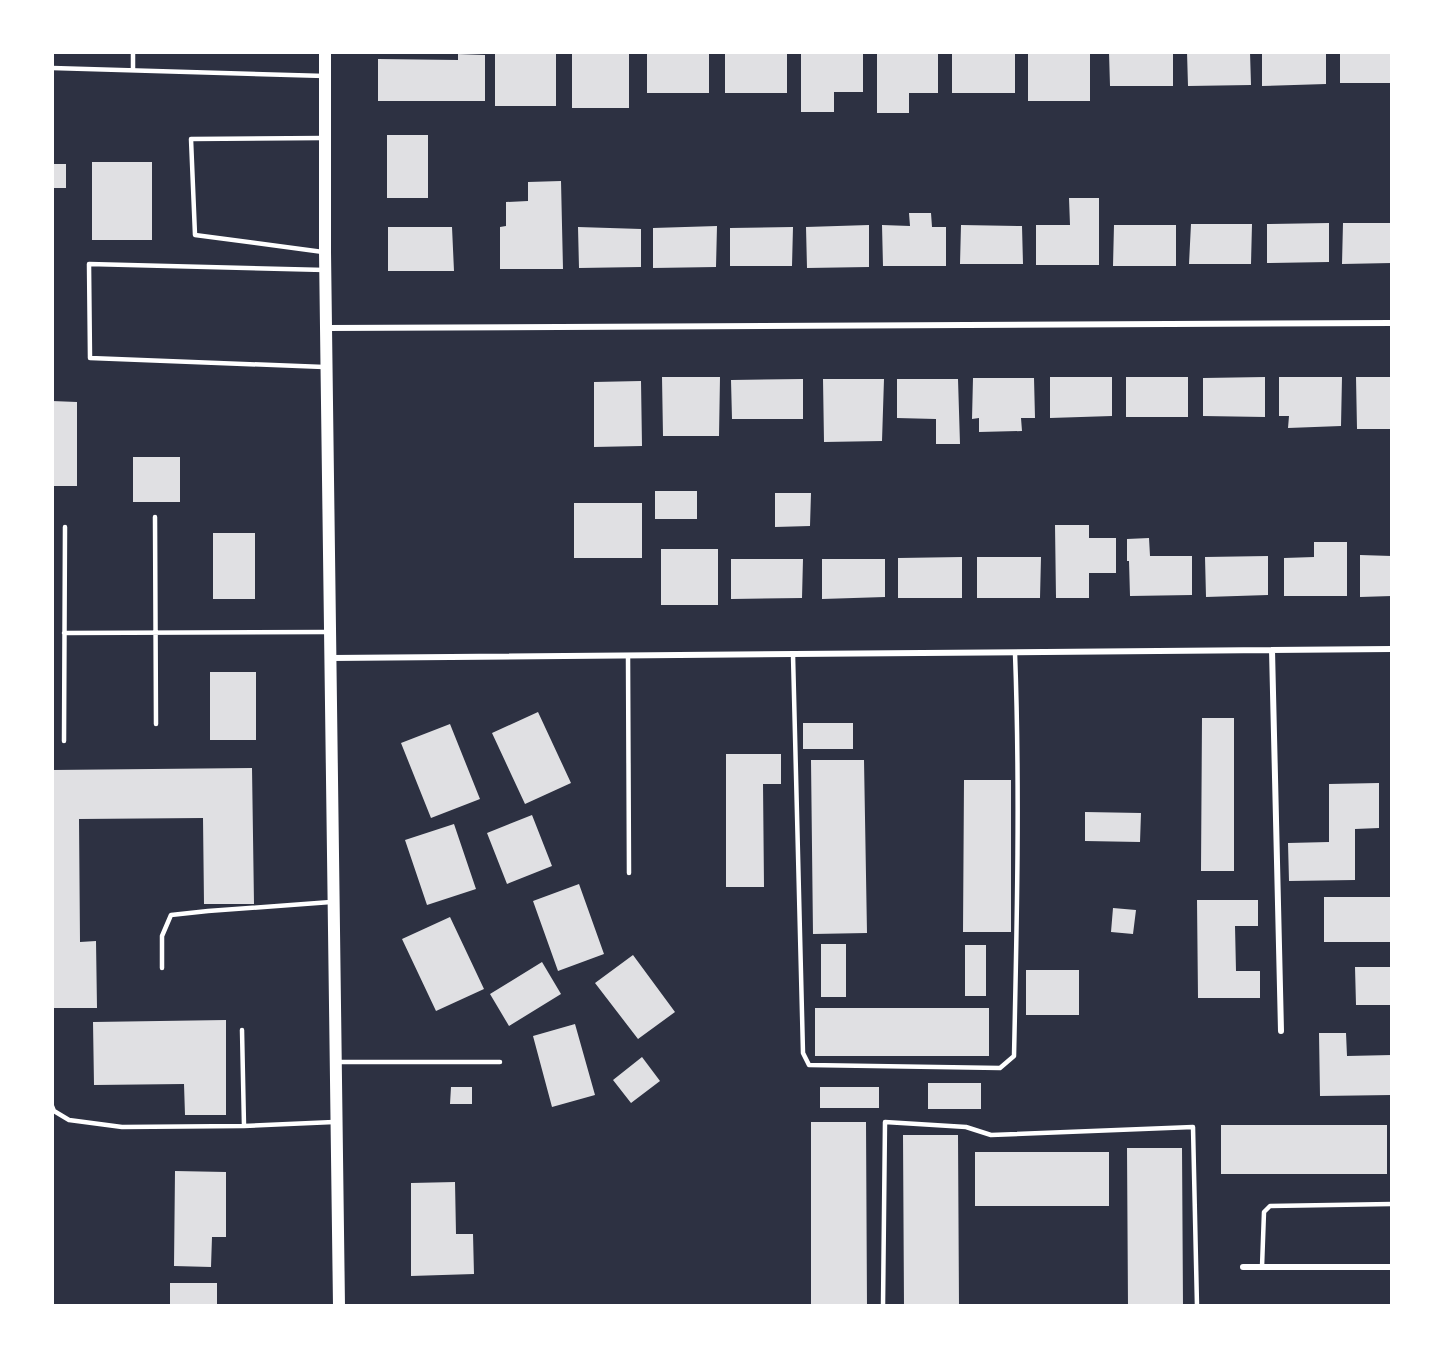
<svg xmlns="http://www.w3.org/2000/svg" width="1444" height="1358" viewBox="0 0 1444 1358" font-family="Arial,sans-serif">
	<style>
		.building { fill: #e0e0e3 }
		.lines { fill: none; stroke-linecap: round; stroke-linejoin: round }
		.service { stroke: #fff; stroke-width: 4.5 }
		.minor { stroke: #fff; stroke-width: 6 }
		.secondary { stroke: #fff; stroke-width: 12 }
	</style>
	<rect width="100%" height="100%" fill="#2d3142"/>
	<path class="building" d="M952 52H1015V93H952Z
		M1028 52H1090V101H1028Z
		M1109 52H1173V86H1110Z
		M1187 52H1250L1251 85 1188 86Z
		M1262 52H1326V84L1262 86Z
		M1340 52H1392V83H1340Z
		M495 53H556V106H495Z
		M572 53H629V108H572Z
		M801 53H863V92H834V112H801Z
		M877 53H938V93H909V113H877Z
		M458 54 485 55V101H378V59L458 60Z
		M647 54H709V93H647Z
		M725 54H787V93H725Z
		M387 135H428V198H387Z
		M92 162H152V240H92Z
		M52 164H66V188H52Z
		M561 181 563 269H500V227L506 226V202L528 201V182Z
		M1069 198H1099V265H1036V225H1070Z
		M909 213H931L932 227H946V266H883L882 225 910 226Z
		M1329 223V262L1267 263V224Z
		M1343 223H1392V263L1342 264Z
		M1191 224H1252L1251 264H1189Z
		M869 225V267L807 268 806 227Z
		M961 225 1022 226 1023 264H960Z
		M1114 225H1176V266H1113Z
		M717 226 716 267 653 268V228Z
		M388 227H452L454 271H388Z
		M578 227 641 229V267L579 268Z
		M793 227 792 266H730V228Z
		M662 377H720L719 436H663Z
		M1050 377H1112V416L1050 418Z
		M1126 377H1188V417H1126Z
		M1265 377V417L1203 416V378Z
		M1279 377H1342L1341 426 1288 428 1289 416H1279Z
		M1356 377H1392V429H1357Z
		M973 378H1034L1035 418H1021L1022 431 979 432V418L972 419Z
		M803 379V419H732L731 380Z
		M823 379H884L882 441 824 442Z
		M897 379H958L960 444H936V419L897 418Z
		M641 381 642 446 594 447V382Z
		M52 401 77 402V486H52Z
		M133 457H180V502H133Z
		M655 491H697V519H655Z
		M775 493H811L810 526 775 527Z
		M574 503H642V558H574Z
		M1055 525H1089V538H1116V573H1089V598H1056Z
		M213 533H255V599H213Z
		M1149 538 1150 556H1192V595L1130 596 1129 561H1127V539Z
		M1314 542H1347V596H1284V558L1314 557Z
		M661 549H718V605H661Z
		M1360 555 1392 556V596L1360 597Z
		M1268 556V595L1206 597 1205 557Z
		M962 557V598H898V558Z
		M977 557H1041L1040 598H977Z
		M731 559H803L802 598 731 599Z
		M822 559H885V597L822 599Z
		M210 672H256V740H210Z
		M538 712 571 783 525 804 492 733Z
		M1202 718H1234V871H1201Z
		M803 723H853V749H803Z
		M450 724 480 799 431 818 401 743Z
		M726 754H781V784H763L764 887H726Z
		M811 760H864L867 933 813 934Z
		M252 768 254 904H204L203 818 79 819 80 942 96 941 97 1008H52V770Z
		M964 780H1011V932H963Z
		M1379 783V828L1355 829V880L1289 881 1288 843 1329 842V784Z
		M1085 812 1141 813 1140 842 1085 841Z
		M532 815 552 866 507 884 487 833Z
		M454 824 476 889 427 905 405 840Z
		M579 884 604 954 558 971 533 901Z
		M1324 897H1392V942H1324Z
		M1197 900H1258V926H1235L1236 971H1260V998H1198Z
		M1113 908 1136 910 1133 934 1111 932Z
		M450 917 484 989 436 1011 402 939Z
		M821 944H846V997H821Z
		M965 945H986V996H965Z
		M633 955 675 1012 638 1039 595 983Z
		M542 962 561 994 509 1026 490 994Z
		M1355 967H1392V1005H1356Z
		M1026 970H1079V1015H1026Z
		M815 1008H989V1056H815Z
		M226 1020V1115H185L184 1084 94 1085 93 1022Z
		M575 1024 595 1095 552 1107 533 1036Z
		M1319 1033H1346L1347 1056 1392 1055V1095L1320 1096Z
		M642 1057 660 1081 631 1103 613 1080Z
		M928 1083H981V1109H928Z
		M451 1087H472V1104H450Z
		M820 1087H879V1108H820Z
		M811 1122H866L867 1306H811Z
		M1221 1125H1387V1174H1221Z
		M903 1135H958L959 1306H904Z
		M1127 1148H1182L1183 1306H1128Z
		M975 1152H1109V1206H975Z
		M175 1171 226 1172V1237H212L211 1267 174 1266Z
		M455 1182 456 1234H473L474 1274 411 1276V1183Z
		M170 1283H217V1306H170Z"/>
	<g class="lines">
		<path class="service" d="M133 52V70
			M52 68 325 76
			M323 252 195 235 191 139 324 138
			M324 367 90 358 89 264 325 270
			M155 517 156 724
			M64 633 327 632
			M793 655 803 1053 809 1065 1000 1068 1014 1056C1017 921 1020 787 1015 653
			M628 656 629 873
			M64 741 65 527
			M162 968V936L171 915 208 911 331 902
			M242 1030 244 1126
			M336 1062H500
			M52 1106 54 1111 69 1120 122 1127 244 1126 334 1122
			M1262 1267 1264 1212 1270 1206 1392 1204
			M883 1306 885 1122 966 1127 991 1135 1193 1127 1197 1306"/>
		<path class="minor" d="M326 328 1392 323
			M1272 650 1281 1031
			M331 658 1392 649
			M1243 1267H1392"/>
		<path class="secondary" d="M325 52V252L339 1306"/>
	</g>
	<rect width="1444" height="1358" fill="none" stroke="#ffffff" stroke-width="108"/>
</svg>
